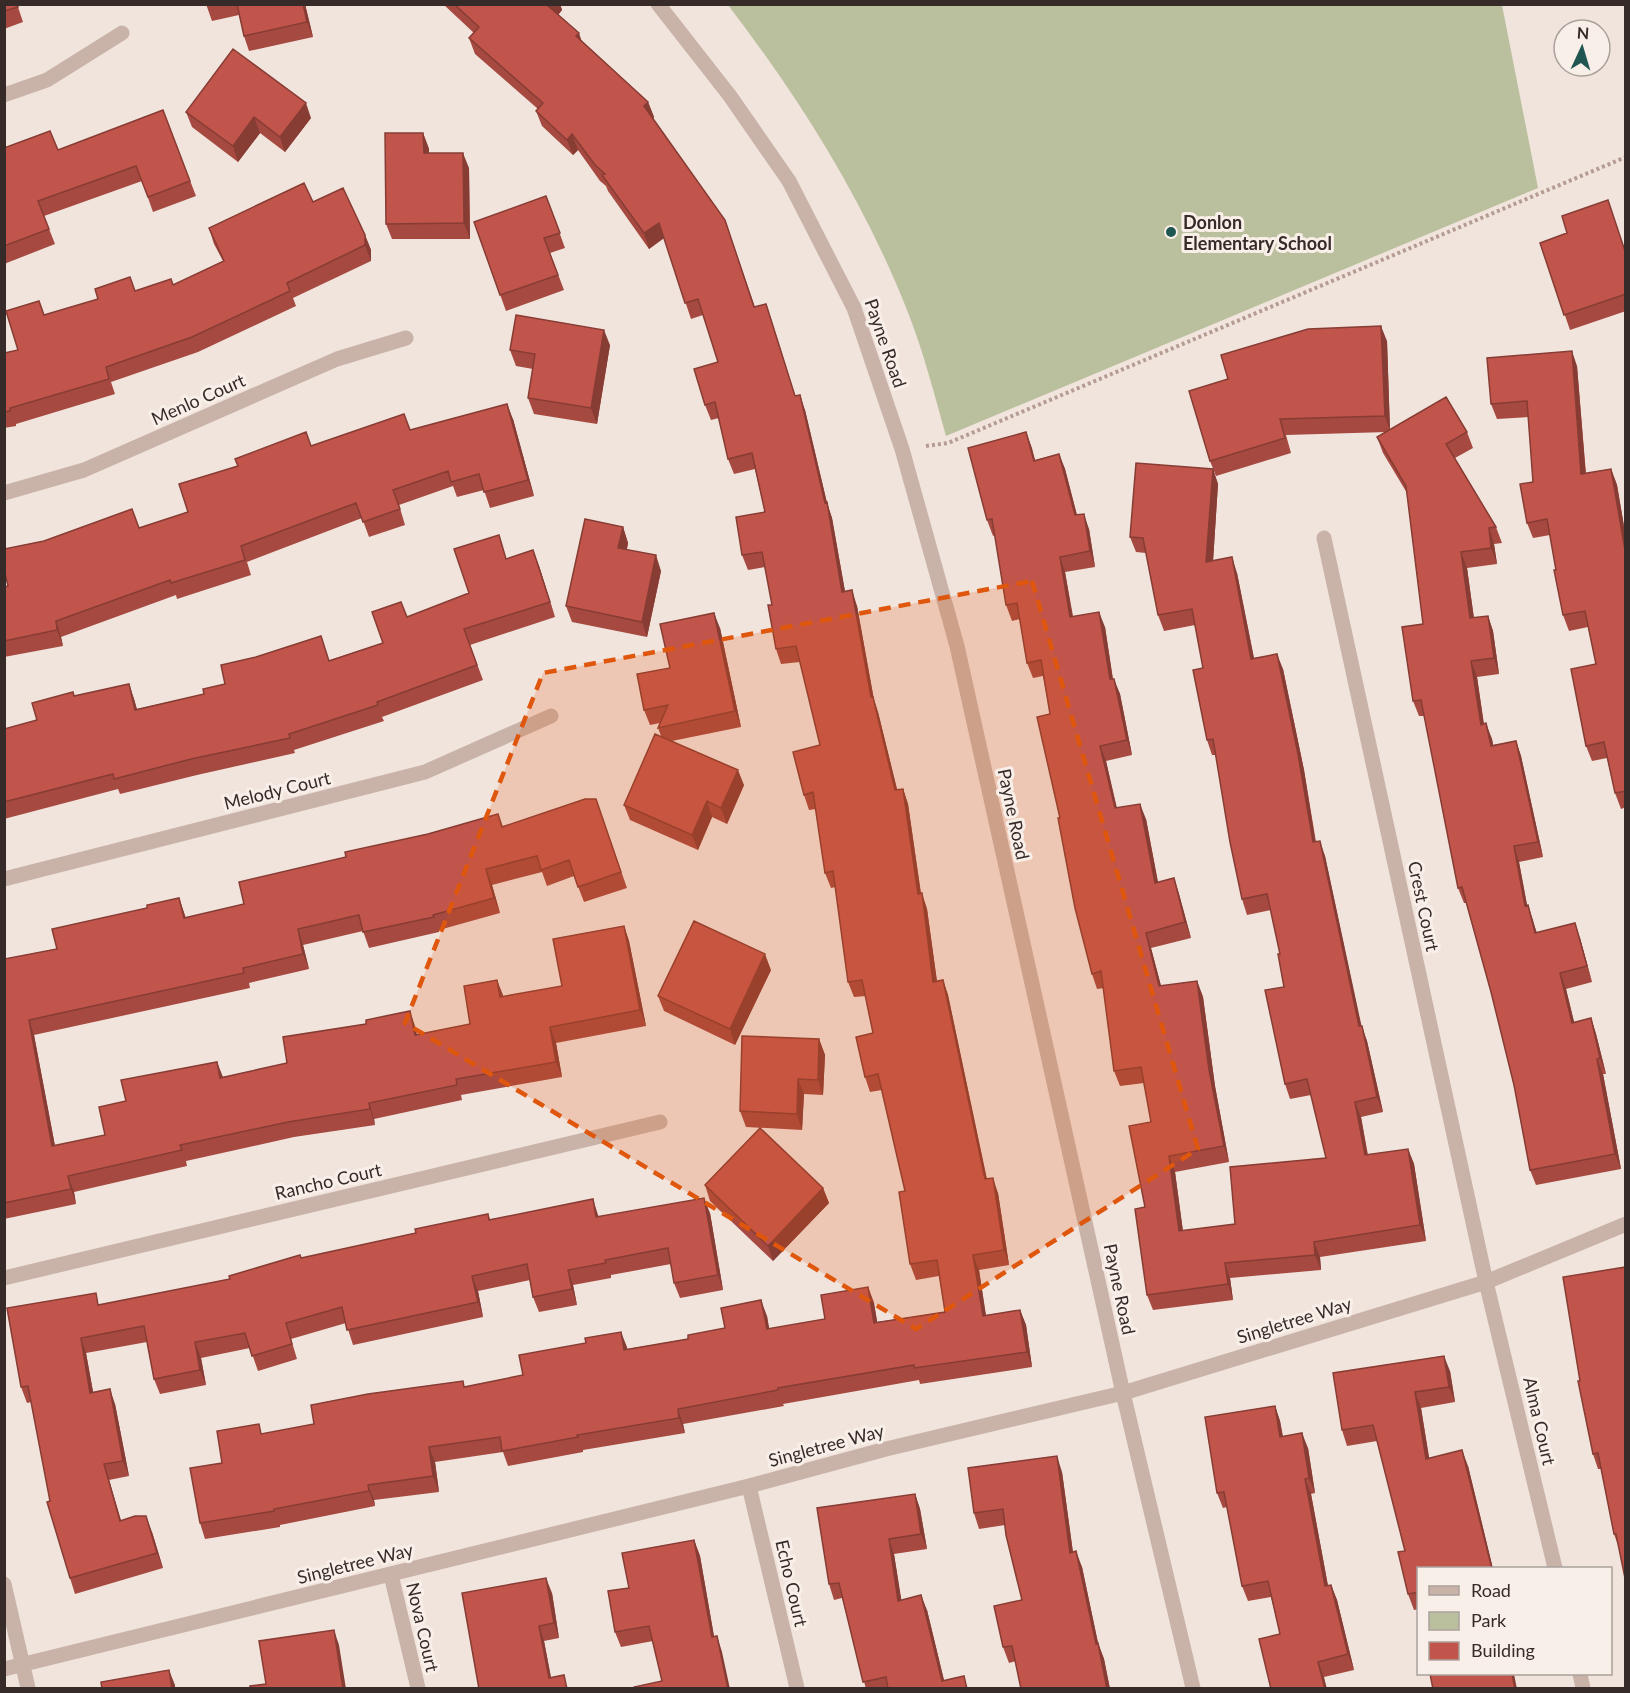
<svg xmlns="http://www.w3.org/2000/svg" width="1630" height="1693" viewBox="0 0 1630 1693" font-family="Lato,sans-serif">
	<style>
		.green { fill: #bac09d }
		.lines { fill: none; stroke-linecap: round; stroke-linejoin: round }
		.path { stroke: #b59c93; stroke-width: 4; stroke-dasharray: 3 3; stroke-linecap: butt }
		.minor { stroke: #c9b3a9; stroke-width: 15 }
		.wall { fill: #a64940 }
		.shaded-wall { fill: #873c34 }
		.building { fill: #c1554b; stroke: #873c34; stroke-width: 1.5 }
		.marked { fill: #df570d; fill-opacity: 0.2; stroke: #df570d; stroke-width: 4.5; stroke-dasharray: 12 8; stroke-linejoin: round }
		.poi-dot { fill: #205651; stroke: #f9efe9; stroke-width: 2 }
		.labels { text-anchor: middle; dominant-baseline: central; stroke-width: 6; stroke-linejoin: round; paint-order: stroke }
		.poi-label { font-size: 18px; font-weight: bold; fill: #362b29; stroke: #f9efe9; text-anchor: start }
		.street-label { font-size: 18px; fill: #362b29; stroke: #f9efe9 }
	</style>
	<rect width="100%" height="100%" fill="#f1e4dd"/>
	<path class="green" d="M728 5H1502L1538 188 946 436C934 393 923 350 907 310 863 199 800 99 728 5Z"/>
	<g class="lines">
		<path class="path" d="M926 446 948 443 1626 157"/>
		<path class="minor" d="M658 4 730 96 789 181 854 308 902 449 957 646 1123 1393 1193 1688
			M4 95 47 80 122 33
			M4 493 84 470 337 359 406 338
			M1324 538 1486 1282 1555 1568
			M4 879 425 772 551 716
			M4 1278 660 1122
			M749 1486 797 1688
			M391 1575 418 1688
			M4 1584 28 1688
			M4 1669 749 1486 886 1449 1123 1393 1486 1282 1626 1224
			M1580 1674 1583 1688"/>
	</g>
	<path class="wall" d="M4 4H17L23 22 4 29Z
		M206 4H305L313 37 249 51 244 36 239 15 212 21Z
		M443 4H560L562 10 558 15 582 41 648 102 654 117 653 119 725 220 755 307 771 319 795 396 805 410 827 503 832 518 845 592 857 606 874 700 878 712 897 790 903 789 908 804 921 893 927 909 937 981 943 980 948 995 987 1179 998 1193 1009 1265 979 1270 986 1315 1020 1310 1026 1325 1032 1367 920 1384 919 1380 783 1404 784 1406 683 1424 685 1433 583 1450V1452L508 1466 503 1452 435 1462 439 1492 374 1500 375 1506 280 1525V1527L205 1539 200 1523 222 1463 263 1434 314 1424 465 1387 523 1375 627 1347V1349L688 1339 767 1316 769 1329 825 1319 868 1287 874 1303 877 1322 945 1312 939 1276 916 1280 910 1264 905 1191 882 1090 870 1092 865 1077 873 1033 866 996 854 997 848 982 836 887 831 888 825 873 816 809 809 810 804 795 820 745 800 662 781 664 776 649 772 605 765 567 748 570 742 555 765 512 755 469 734 474 728 459 719 418 711 420 705 405 718 362 703 315 691 319 664 238 649 249 608 191 606 186 600 181 578 150 573 155 542 126 536 111 538 109 475 54 469 38 474 33Z
		M163 110 196 196 153 212 142 181 44 216 55 244 4 264V148L58 150Z
		M186 112 311 118 285 152 260 133 238 162 192 127Z
		M423 133 429 149V153L469 168 470 239H392L386 224Z
		M546 196 565 248 550 253 564 290 506 311 474 222Z
		M313 202 365 235 371 250V261L293 298 296 306 198 352 111 382 115 394 16 424V426L4 428V353L18 350 39 301 44 315 135 291 173 285 223 261 214 244 209 228Z
		M1613 216 1626 253V311L1570 330 1540 243 1567 233Z
		M1387 341 1390 430 1467 432 1473 448 1455 458 1496 527 1502 543 1494 544 1497 564 1467 568 1474 618 1488 616 1493 631 1499 674 1477 677 1484 724 1492 739 1493 745 1516 741 1521 756 1543 857 1519 862 1527 905 1537 933 1580 938 1592 982 1566 989 1574 1022 1591 1018 1596 1034 1606 1074H1603L1621 1169 1536 1185 1530 1170 1514 1085 1491 992 1466 903H1464L1458 888 1425 716H1419L1413 701 1423 624 1407 493 1383 453 1377 437 1387 432 1286 435 1291 453 1216 476 1210 461 1228 379Z
		M610 345 597 424 534 414 528 398 533 369 516 366 510 350Z
		M1577 366 1586 474 1611 469 1617 485 1626 538V807L1621 809 1615 793 1607 758 1592 761 1586 746 1596 664 1588 627 1569 631 1563 615 1550 535 1533 538 1527 523 1533 482 1528 417 1497 419 1491 404Z
		M513 419 534 496 490 508 484 490 457 497 453 486 399 505 405 525 369 537 362 518 247 562 251 575 177 599 176 595 61 637 63 646 4 657V587L8 586 139 528 188 512 311 446 410 430Z
		M1026 432 1035 460 1059 454 1065 469 1077 515 1089 529 1095 567 1065 572 1073 616 1105 627 1113 679 1120 694 1132 755 1106 761 1117 808 1146 819 1158 882 1174 878 1179 894 1191 938 1151 948 1161 986 1197 981 1203 997 1215 1086 1229 1162 1175 1172 1183 1231 1235 1224 1326 1158 1311 1095 1290 1099 1285 1084 1284 987 1280 954 1271 910 1247 915 1242 899 1216 755H1212L1207 740 1203 668 1195 625 1164 631 1158 615 1146 553 1136 552 1130 537 1213 469 1218 484 1213 561 1237 573 1254 658 1283 669 1304 770 1316 842 1325 856 1361 1026 1367 1041 1383 1112 1361 1117 1368 1155 1408 1149 1414 1164 1426 1241 1320 1257 1321 1270 1230 1278 1233 1300 1153 1310 1147 1295 1145 1207 1151 1122 1144 1083 1120 1086 1114 1071 1104 988 1097 989 1092 974 1060 818 1050 714 1043 676 1033 678 1027 663 1020 619 1012 621 1006 605 995 535 993 536 987 520Z
		M623 527 628 543 627 549 661 571 647 637 572 622 566 606Z
		M507 559 539 566 555 617 470 645 483 680 382 717 384 721 294 750 295 753 197 775 120 794 118 789 4 819V729L37 720 74 696 129 684 134 699 137 709 204 694 330 660 383 643 407 617 469 593Z
		M720 628 741 727 672 741 744 785 727 824 712 817 698 850 630 820 624 805 661 736 658 728 660 723 650 725 644 710 670 668Z
		M596 799 627 888 584 902 574 876 547 886 542 872 492 885 500 913 439 930V932L369 948 363 931 303 945 309 969 249 983 250 988 34 1035 55 1146 105 1135 126 1101 223 1077 287 1063 415 1026 417 1035 470 1024 503 997 562 986 624 926 629 941 646 1026 556 1043 562 1077 461 1095 462 1100 374 1119 375 1125 294 1137 186 1161 187 1166 74 1192 76 1204 4 1219V959L57 949 147 908 179 898 186 918 244 904 346 857 498 814 503 827Z
		M771 970 735 1045 664 1011 658 996Z
		M819 1039 825 1055 823 1095 804 1094 802 1130 746 1127 740 1111Z
		M705 1185 823 1188 829 1203 773 1261 710 1201Z
		M710 1213 723 1290 680 1298 674 1283 671 1264 611 1275V1278L573 1285 577 1305 539 1312 533 1297 530 1280 478 1291 483 1317 353 1345 346 1323 291 1339 297 1359 258 1371 250 1348 201 1358 206 1385 160 1394 154 1379 147 1342 86 1353 93 1392 115 1404 129 1476 109 1480 121 1520 152 1532 163 1568 75 1594 70 1578 31 1402 27 1403 21 1387 100 1305 230 1279 301 1258 416 1233 488 1214 490 1219Z
		M1563 1277 1619 1548 1614 1534 1601 1469H1598L1593 1454 1580 1381Z
		M1450 1371 1455 1402 1421 1408 1429 1459 1468 1466 1493 1569H1419V1609L1414 1610 1408 1594 1405 1551 1377 1441 1347 1446 1342 1430Z
		M1275 1406 1280 1421 1283 1436 1308 1448 1315 1493 1311 1494 1328 1586 1331 1585 1337 1600 1354 1670 1324 1677 1280 1634 1271 1597 1248 1601 1242 1586 1227 1507 1223 1508 1217 1493Z
		M1062 1472 1073 1552 1082 1567 1098 1643 1104 1659 1110 1689H1021L1016 1661 1009 1663 1003 1647 1022 1600 1005 1525 979 1529 974 1513Z
		M915 1494 920 1509 927 1549 894 1554 901 1600 927 1610 944 1680 969 1689H866L842 1598 834 1600 829 1584Z
		M694 1540 700 1556 714 1637 722 1652 662 1681 653 1641 621 1647 615 1632 629 1588Z
		M552 1593 559 1638 544 1641 551 1677 479 1689Z"/>
	<path class="shaded-wall" d="M303 4H305L313 37 307 22Z
		M548 4H560L562 10 553 21 547 5Z
		M579 33 584 48 576 36Z
		M648 102 654 117 649 122 644 106Z
		M306 103 311 118 285 152 280 137Z
		M254 117 260 133 238 162 233 146Z
		M423 133 429 149V168L424 153Z
		M572 134 578 150 573 155 567 140Z
		M463 153 469 168 470 239 464 223Z
		M659 223 664 238 649 249 644 233Z
		M365 235 371 250V261L365 245Z
		M766 304 771 319 800 411 795 396Z
		M1381 326 1387 341 1390 431 1385 416Z
		M604 330 610 345 597 424 591 408Z
		M1572 351 1577 366 1587 490 1581 474Z
		M800 395 805 410 827 503 832 518 848 608 842 592 825 503Z
		M507 404 513 419 534 496 528 480Z
		M1026 432 1032 448 1039 476 1034 461Z
		M1059 454 1065 469 1081 531 1075 515Z
		M1213 469 1218 484 1212 578 1206 562Z
		M1611 469 1617 485 1626 538V556Z
		M1084 514 1089 529 1095 567 1090 551Z
		M623 527 628 543 624 563 618 548Z
		M1489 528 1494 544 1497 564 1491 548Z
		M533 550 539 566 555 617 550 602Z
		M1461 552 1467 568 1476 634 1470 618Z
		M656 555 661 571 647 637 642 622Z
		M1060 557 1065 572 1075 632 1070 617Z
		M1232 557 1237 573 1257 674 1251 659Z
		M852 590 857 606 874 700 878 712 901 805 895 790 871 697Z
		M1099 612 1105 627 1115 694 1110 679Z
		M714 613 720 628 741 727 735 711Z
		M1488 616 1493 631 1499 674 1494 658Z
		M56 621 61 637 63 646 57 630Z
		M1277 654 1283 669 1304 770 1318 858 1313 842Z
		M1471 661 1477 677 1486 740 1481 725Z
		M1114 679 1120 694 1132 755 1127 740Z
		M129 684 134 699 141 725 135 710Z
		M1486 723 1492 739 1496 761 1491 746Z
		M1516 741 1521 756 1543 857 1538 842Z
		M1100 746 1106 761 1120 824 1115 808Z
		M738 770 744 785 727 824 721 808Z
		M903 789 908 804 923 909 918 894Z
		M707 801 712 817 698 850 692 835Z
		M1140 804 1146 819 1161 899 1155 883Z
		M1320 841 1325 856 1365 1042 1359 1026Z
		M1514 846 1519 862 1530 921 1525 906Z
		M486 869 492 885 500 913 494 898Z
		M1174 878 1179 894 1191 938 1185 922Z
		M922 893 927 909 939 997 933 982Z
		M179 898 184 913 189 934 184 918Z
		M1528 905 1533 920 1541 949 1535 933Z
		M1575 923 1580 938 1592 982 1587 966Z
		M624 926 629 941 646 1026 640 1010Z
		M298 929 303 945 309 969 303 954Z
		M1146 933 1151 948 1165 1001 1159 986Z
		M765 954 771 970 735 1045 730 1029Z
		M1560 973 1566 989 1578 1038 1572 1023Z
		M497 980 503 995 506 1012 500 997Z
		M943 980 948 995 990 1195 985 1179Z
		M1197 981 1203 997 1215 1086 1229 1162 1224 1146 1209 1070Z
		M410 1011 415 1026 420 1051 415 1035Z
		M1591 1018 1596 1034 1606 1074 1600 1058Z
		M29 1020 34 1035 58 1162 52 1146Z
		M1362 1026 1367 1041 1383 1112 1377 1097Z
		M550 1027 556 1043 562 1077 556 1062Z
		M819 1039 825 1055 823 1095 818 1080Z
		M1597 1059 1603 1074 1621 1169 1615 1154Z
		M217 1062 223 1077 220 1078Z
		M798 1079 804 1094 802 1130 797 1114Z
		M1355 1102 1361 1117 1370 1170 1365 1155Z
		M369 1103 374 1119 375 1125 370 1109Z
		M1408 1149 1414 1164 1426 1241 1420 1225Z
		M1169 1156 1175 1172 1185 1247 1179 1231Z
		M68 1176 74 1192 76 1204 71 1189Z
		M993 1178 998 1193 1009 1265 1004 1250Z
		M823 1188 829 1203 773 1261 768 1246Z
		M704 1198 710 1213 723 1290 718 1275Z
		M593 1199 598 1215 602 1232 596 1217Z
		M1314 1242 1320 1257 1321 1270 1315 1255Z
		M973 1255 979 1270 988 1331 983 1316Z
		M1225 1263 1230 1278 1233 1300 1228 1284Z
		M568 1270 573 1285 577 1305 572 1289Z
		M472 1276 478 1291 483 1317 478 1302Z
		M868 1287 874 1303 880 1338 874 1323Z
		M761 1300 767 1316 772 1345 767 1329Z
		M1020 1310 1026 1325 1032 1367 1027 1352Z
		M621 1332 627 1347 630 1365 624 1350Z
		M81 1338 86 1353 96 1408 90 1393Z
		M195 1342 201 1358 206 1385 200 1370Z
		M1444 1356 1450 1371 1455 1402 1449 1387Z
		M110 1389 115 1404 129 1476 123 1461Z
		M1415 1392 1421 1408 1432 1475 1426 1459Z
		M1275 1406 1280 1421 1285 1452 1280 1437Z
		M678 1409 683 1424 685 1433 679 1418Z
		M1302 1433 1308 1448 1315 1493 1309 1478Z
		M429 1447 435 1462 439 1492 433 1476Z
		M1462 1450 1468 1466 1493 1569H1492Z
		M1057 1456 1062 1472 1075 1568 1070 1553Z
		M104 1464 109 1480 125 1536 120 1521Z
		M1305 1479 1311 1494 1331 1602 1325 1586Z
		M368 1485 374 1500 375 1506 369 1491Z
		M915 1494 920 1509 927 1549 921 1534Z
		M146 1516 152 1532 163 1568 157 1553Z
		M889 1539 894 1554 904 1616 898 1601Z
		M694 1540 700 1556 717 1653 712 1637Z
		M1076 1551 1082 1567 1101 1657 1098 1643 1104 1659 1110 1689H1107L1096 1644Z
		M546 1578 552 1593 559 1638 554 1623Z
		M1331 1585 1337 1600 1354 1670 1348 1654Z
		M921 1595 927 1610 946 1689 942 1681Z
		M539 1626 544 1641 553 1689 549 1678Z
		M334 1630 339 1645 346 1689H343Z
		M717 1636 722 1652 730 1689H728Z
		M1318 1662 1324 1677 1327 1689H1325Z
		M169 1670 175 1685V1689H172Z
		M1512 1674H1514L1517 1689H1515Z"/>
	<path class="building" d="M4 4H17L18 7 4 11Z
		M237 4H303L307 22 244 36Z
		M454 4H548L547 5 579 33 576 36 648 102 644 106 725 220 754 307 766 304 795 396 800 395 825 503 827 502 842 592 852 590 871 697H873L895 790 903 789 918 894 922 893 933 982 943 980 985 1179 993 1178 1004 1250 973 1255 983 1316 1020 1310 1027 1352 914 1368V1365L778 1388V1390L678 1409 679 1418 577 1435 578 1437 502 1451 500 1437 429 1447 433 1476 368 1485 369 1491 274 1509V1511L200 1523 190 1468 222 1463 217 1431 259 1424 261 1434 314 1424 311 1405 368 1394 463 1381 464 1387 523 1375 519 1355 586 1343 585 1338 621 1332 624 1350 688 1339V1335L725 1328 721 1308 761 1300 767 1329 825 1319 821 1295 868 1287 874 1323 945 1312 937 1260 910 1264 899 1192 905 1191 878 1074 865 1077 856 1037 873 1033 862 980 848 982 833 871 825 873 813 792 804 795 793 752 820 745 796 646 776 649 768 605H772L762 552 742 555 736 517 765 512 752 453 728 459 715 402 705 405 694 369 718 362 698 299 685 303 659 223 644 233 602 175 605 174 595 165 572 134 567 140 536 111 543 103 469 38 479 27Z
		M233 49 306 103 280 137 254 117 233 146 186 112Z
		M163 110 190 181 148 197 136 166 38 201 49 229 4 246V148L50 131 58 150Z
		M385 133H423L424 153H463L464 223 386 224Z
		M304 183 313 202 343 188 365 235V245L287 283 290 291 192 337 106 367 109 379 10 408V411L4 412V353L18 350 6 311 39 301 44 315 98 299 95 289 130 277 135 291 171 279 173 285 224 261 209 228Z
		M546 196 560 233 544 238 558 275 500 295 474 222Z
		M1608 200 1626 254V294L1564 315 1540 243 1567 233 1562 216Z
		M516 315 604 330 591 408 528 398 535 354 510 350Z
		M1381 326 1385 416 1280 419 1285 438 1210 461 1189 391 1228 379 1221 355 1308 329Z
		M1572 351 1581 474 1611 469 1626 556V791L1615 793 1604 742 1586 746 1571 669 1596 664 1585 611 1563 615 1554 570H1556L1547 519 1527 523 1520 484 1533 482 1527 401 1491 404 1487 358Z
		M1446 397 1467 432 1446 444 1496 527 1489 528 1491 548 1461 552 1470 618 1488 616 1494 658 1471 661 1481 725 1486 723 1491 746 1516 741 1538 842 1514 846 1525 906 1528 905 1535 933 1575 923 1587 966 1560 973 1572 1023 1591 1018 1600 1058 1597 1059 1615 1154 1530 1170 1514 1085 1491 992 1462 887 1458 888 1421 700 1413 701 1402 627 1423 624 1406 486 1377 437Z
		M507 404 528 480 484 492 479 474 451 482 448 471 393 490 400 509 363 522 356 503 241 546 245 560 171 583 170 580 56 621 57 630 4 641V587L8 586 4 569V549L44 541 132 509 139 528 188 512 179 484 238 466 235 459 306 432 311 446 404 414 410 430Z
		M1026 432 1034 461 1059 454 1075 515 1084 514 1090 551 1060 557 1070 617 1099 612 1110 679H1114L1127 740 1100 746 1115 808 1140 804 1155 883 1174 878 1185 922 1146 933 1159 986 1197 981 1209 1070 1224 1146 1169 1156 1179 1231 1235 1224 1230 1167 1326 1158 1307 1079 1285 1084 1265 990 1284 987 1278 954H1280L1267 894 1242 899 1230 842 1213 739 1207 740 1193 670 1203 668 1192 609 1158 615 1143 538 1130 537 1136 463 1213 469 1206 562 1232 557 1251 659 1277 654 1298 754 1313 842 1320 841 1359 1026H1362L1377 1097 1355 1102 1365 1155 1408 1149 1420 1225 1314 1242 1315 1255 1225 1263 1228 1284 1147 1295 1135 1209 1145 1207 1129 1126 1151 1122 1141 1067 1114 1071 1101 971 1092 974 1075 908 1058 818H1060L1037 717 1050 714 1041 660 1027 663 1017 603 1006 605 992 519 987 520 968 448Z
		M585 519 623 527 618 548 656 555 642 622 566 606Z
		M499 535 506 559 533 550 550 602 464 629 477 665 377 702 378 705 289 734 290 738 191 759 114 779 113 774 4 802V729L37 720 32 703 73 692 74 696 129 684 135 710 204 694 203 689 225 684 221 665 256 657 321 636 329 661 383 643 372 612 401 602 407 617 469 593 454 549Z
		M714 613 735 711 658 728 668 705 644 710 637 674 670 668 660 624Z
		M655 734 738 770 721 808 707 801 692 835 624 805Z
		M585 799H596L621 872 578 887 569 860 541 870 537 856 486 869 494 898 433 915 434 917 363 932 359 915 298 929 303 954 243 968 244 973 29 1020 52 1146 105 1135 99 1107 126 1101 121 1080 217 1062 220 1078 287 1063 283 1037 366 1024V1020L410 1011 415 1035 470 1024 464 986 497 980 500 997 562 986 553 939 624 926 640 1010 550 1027 556 1062 456 1079 457 1085 369 1103 370 1109 288 1122 180 1145 182 1150 68 1176 71 1189 4 1203V959L57 949 52 929 147 908V905L179 898 184 918 244 904 239 882 346 857 345 852 428 834 498 814 502 827Z
		M694 921 765 954 730 1029 658 996Z
		M742 1036 819 1039 818 1080 798 1079 797 1114 740 1111Z
		M760 1128 823 1188 768 1246 705 1185Z
		M704 1198 718 1275 674 1283 668 1248 605 1260 606 1263 568 1270 572 1289 533 1297 527 1264 472 1276 478 1302 347 1330 342 1307 286 1323 292 1344 252 1356 245 1333 195 1342 200 1370 154 1379 144 1326 81 1338 90 1393 110 1389 123 1461 104 1464 120 1521 135 1516H146L157 1553 70 1578 47 1502 50 1501 28 1386 21 1387 7 1308 96 1293 98 1305 230 1279 229 1276 300 1255 301 1258 416 1233 415 1229 488 1214 489 1220 593 1199 596 1217Z
		M1626 1267V1583L1616 1534H1614L1598 1453 1593 1454 1578 1381H1580L1563 1277Z
		M1444 1356 1449 1387 1415 1392 1426 1459 1462 1450 1492 1569H1419V1592L1408 1594 1398 1552 1405 1551 1373 1425 1342 1430 1333 1373Z
		M1275 1406 1280 1437 1302 1433 1309 1478 1305 1479 1325 1586 1331 1585 1348 1654 1318 1662 1325 1689H1271L1259 1639 1280 1634 1268 1581 1242 1586 1224 1492 1217 1493 1205 1417Z
		M1057 1456 1070 1553 1076 1551 1096 1644 1098 1643 1107 1689H1021L1012 1646 1003 1647 994 1606 1022 1600 1006 1535 1003 1509 974 1513 968 1468Z
		M915 1494 921 1534 889 1539 898 1601 921 1595 942 1681 964 1676 967 1689H888L886 1677 863 1682 839 1583 829 1584 817 1508Z
		M694 1540 712 1637 717 1636 728 1689H634V1687L662 1681 649 1626 615 1632 608 1591 629 1588 622 1553Z
		M546 1578 554 1623 539 1626 549 1678 564 1675 567 1689H479L462 1593Z
		M334 1630 343 1689H250V1686L266 1684 259 1641Z
		M169 1670 172 1689H102L101 1682Z
		M1430 1674H1512L1515 1689H1433Z"/>
	<path class="marked" d="M1032 581 1198 1149 916 1329 405 1023 543 673Z"/>
	<circle class="poi-dot" cx="1171" cy="232" r="6"/>
	<g class="labels">
		<g class="poi-label">
			<text x="1183" y="222">Donlon<tspan x="1183" dy="21">Elementary School</tspan></text>
		</g>
		<g class="street-label">
			<text transform="translate(886 343) rotate(71)">Payne Road</text>
			<text transform="translate(198 399) rotate(-24)">Menlo Court</text>
			<text transform="translate(277 790) rotate(-14)">Melody Court</text>
			<text transform="translate(1014 814) rotate(78)">Payne Road</text>
			<text transform="translate(1424 906) rotate(78)">Crest Court</text>
			<text transform="translate(328 1181) rotate(-13)">Rancho Court</text>
			<text transform="translate(1120 1289) rotate(78)">Payne Road</text>
			<text transform="translate(1294 1320) rotate(-17)">Singletree Way</text>
			<text transform="translate(1540 1421) rotate(77)">Alma Court</text>
			<text transform="translate(826 1445) rotate(-15)">Singletree Way</text>
			<text transform="translate(355 1563) rotate(-14)">Singletree Way</text>
			<text transform="translate(792 1583) rotate(77)">Echo Court</text>
			<text transform="translate(423 1627) rotate(77)">Nova Court</text>
		</g>
	</g>
	<rect width="1630" height="1693" fill="none" stroke="#362b29" stroke-width="12"/>
	<rect x="1417" y="1567" width="195" height="108" fill="#f9efe9" stroke="#aba19c" stroke-width="1.5"/>
	<rect x="1429" y="1586" width="30" height="9" fill="#c9b3a9" stroke="#aba19c" stroke-width="1.5"/>
	<text x="1471" y="1597" font-size="18" fill="#362b29">Road</text>
	<rect x="1429" y="1612" width="30" height="18" fill="#bac09d" stroke="#aba19c" stroke-width="1.5"/>
	<text x="1471" y="1627" font-size="18" fill="#362b29">Park</text>
	<rect x="1429" y="1642" width="30" height="18" fill="#c1554b" stroke="#aba19c" stroke-width="1.5"/>
	<text x="1471" y="1657" font-size="18" fill="#362b29">Building</text>
	<g transform="translate(1582 48) rotate(4)"><circle r="28" fill="#f9efe9" stroke="#aba19c" stroke-width="1.5"/>
	<path d="M0-4.5L10 22L0 15L-10 22Z" fill="#205651"/>
	<text y="-9" font-size="16" font-weight="bold" text-anchor="middle" fill="#362b29">N</text>
	</g>
</svg>
